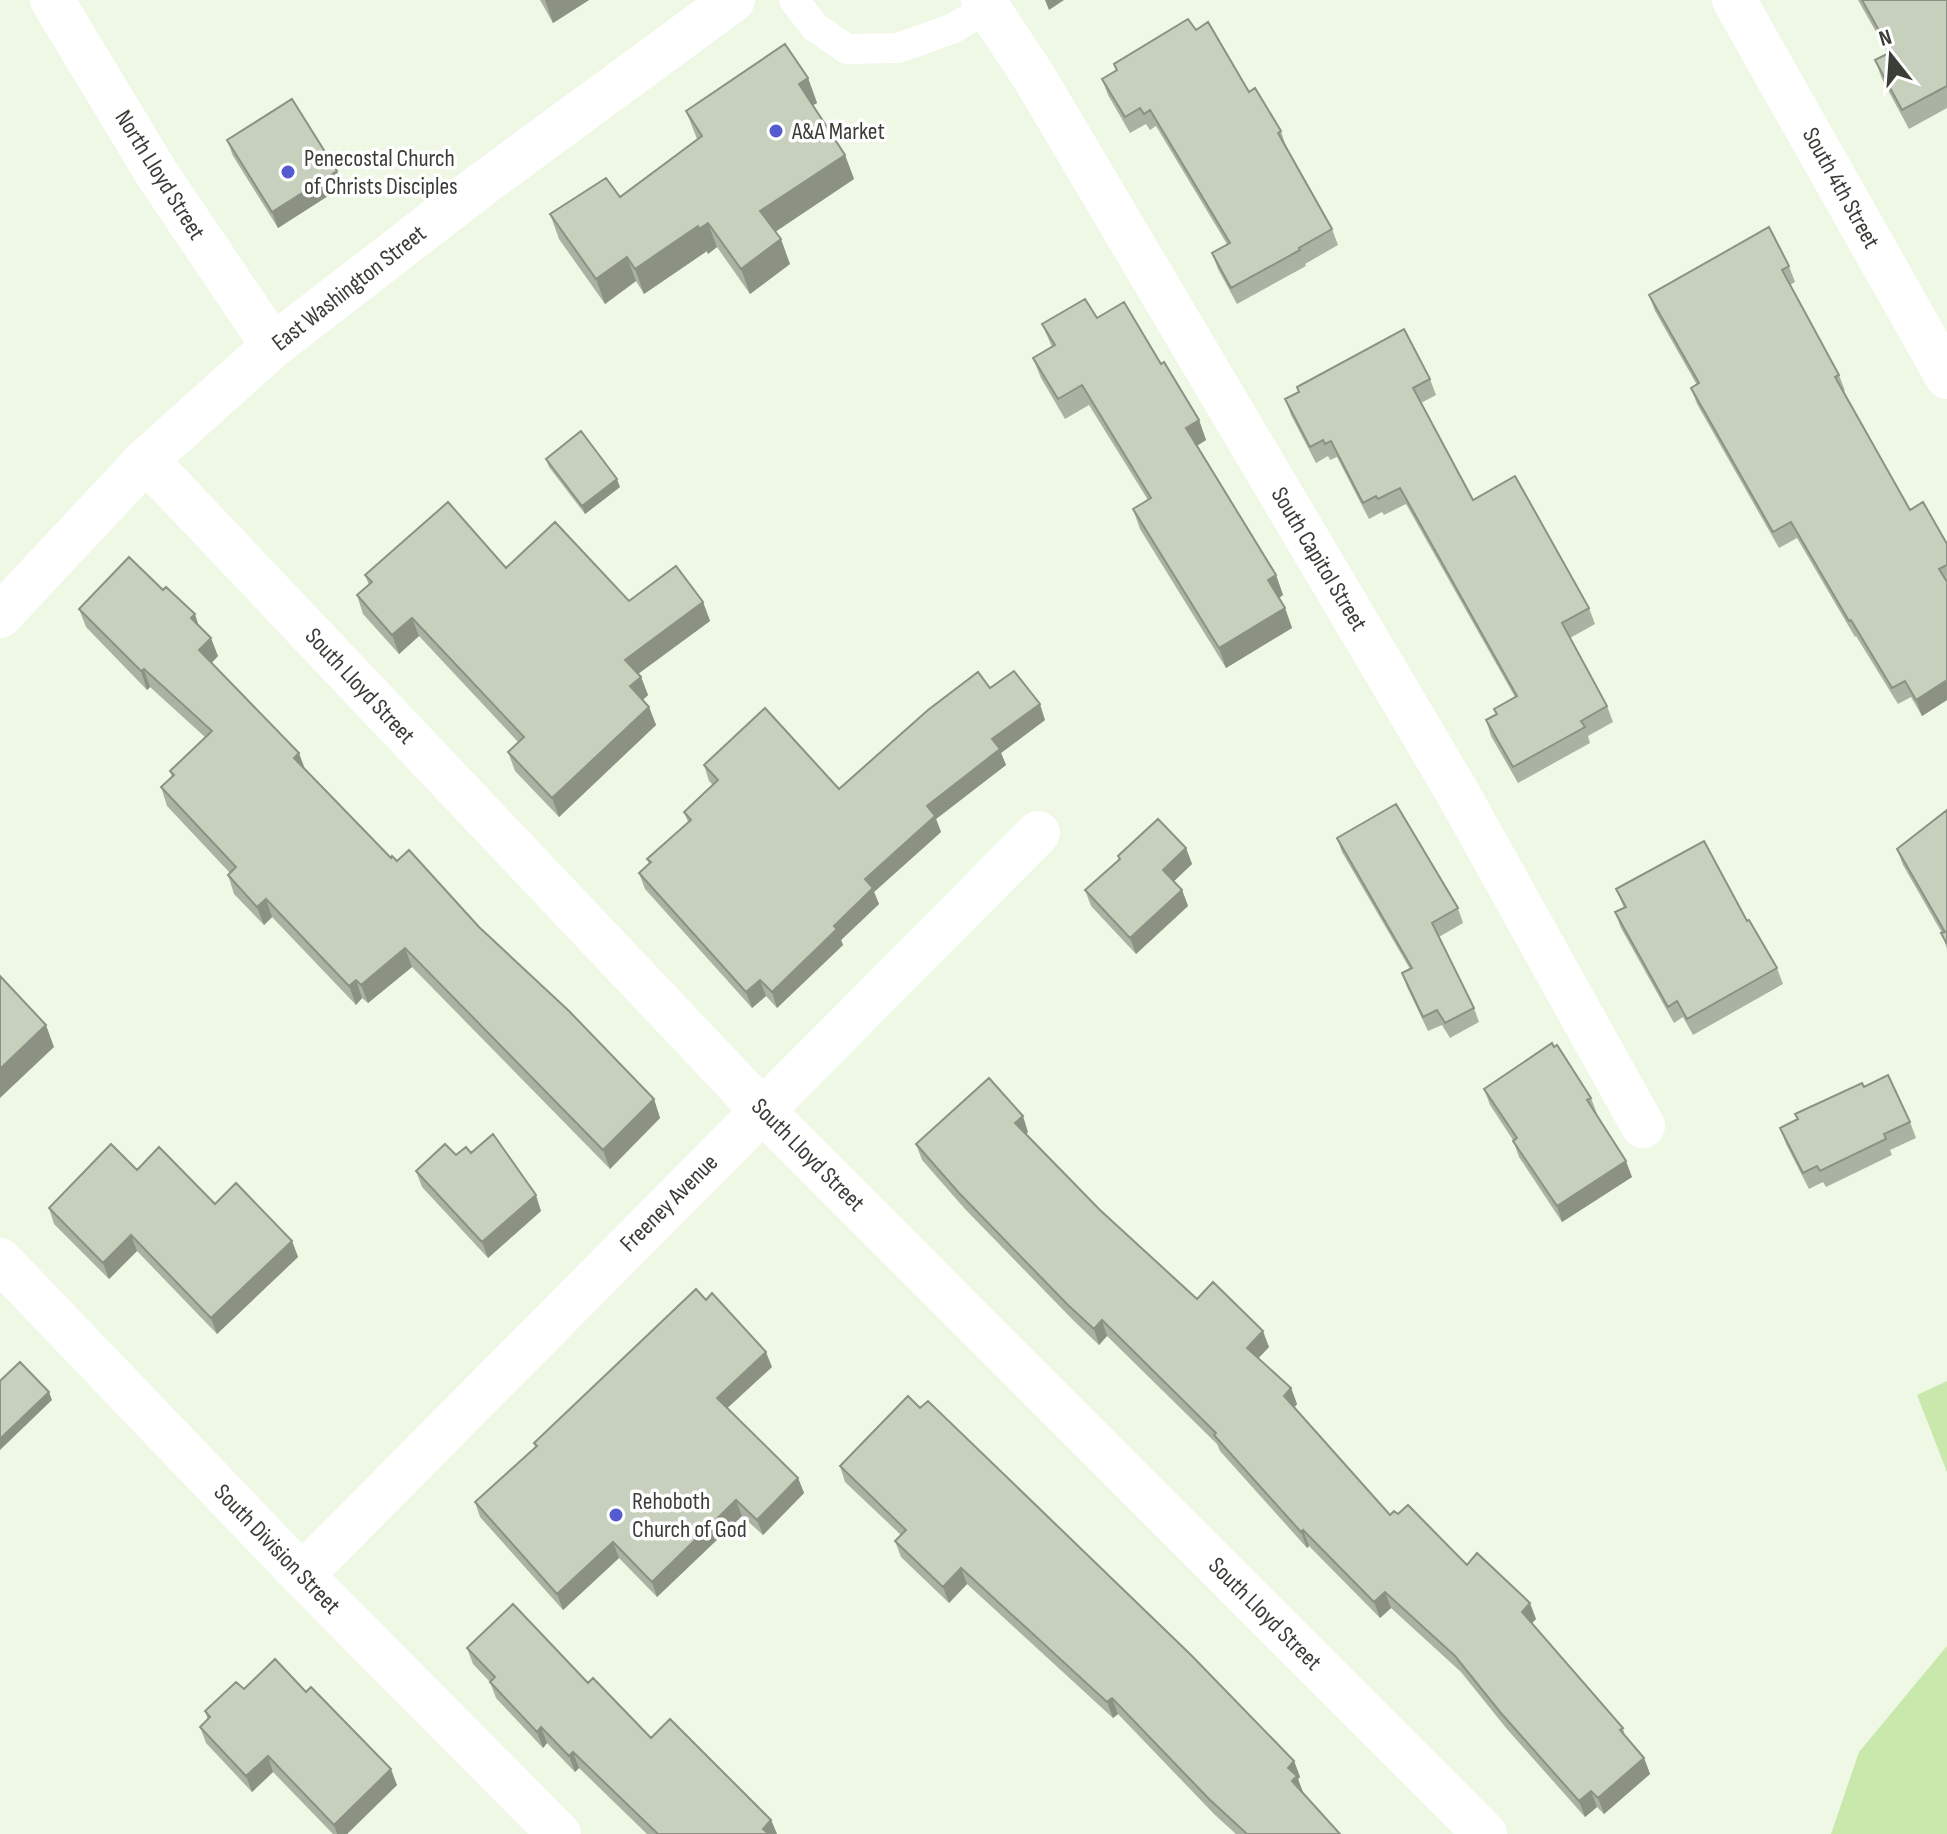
<svg xmlns="http://www.w3.org/2000/svg" width="1947" height="1834" viewBox="0 0 1947 1834" font-family="'Sofia Sans Condensed',sans-serif">
	<style>
		.green { fill: #c9e9ac }
		.lines { fill: none; stroke-linecap: round; stroke-linejoin: round }
		.service { stroke: #fff; stroke-width: 30 }
		.minor { stroke: #fff; stroke-width: 44 }
		.secondary { stroke: #fff; stroke-width: 44 }
		.wall { fill: #aab3a3 }
		.shaded-wall { fill: #8b9284 }
		.building { fill: #c6d0bd; stroke: #8b9284; stroke-width: 2 }
		.poi-dot { fill: #545bd1; stroke: #fff; stroke-width: 3 }
		.labels { text-anchor: middle; dominant-baseline: central; stroke-width: 7; stroke-linejoin: round; paint-order: stroke }
		.poi-label { font-size: 24px; fill: #3a3e37; stroke: #fff; text-anchor: start }
		.street-label { font-size: 24px; fill: #3a3e37; stroke: #fff }
	</style>
	<rect width="100%" height="100%" fill="#eef8e5"/>
	<path class="green" d="M1947 1381V1472L1917 1395Z
		M1947 1646V1834H1831L1859 1752Z"/>
	<g class="lines">
		<path class="service" d="M794 0 815 27 847 49 898 48 954 28 988 7"/>
		<path class="minor" d="M52 0 157 174 273 346
			M983 0 1034 77 1456 790 1643 1126
			M1734 0 1947 377
			M146 460 761 1109 1485 1834
			M0 1260 302 1575 559 1834
			M302 1575 1038 833"/>
		<path class="secondary" d="M0 616 146 460 273 346 484 183 733 0"/>
	</g>
	<path class="wall" d="M540 0H589L553 23Z
		M1858 0H1947V108L1909 129 1882 79 1875 60 1888 53Z
		M1196 30 1281 131 1286 147 1332 229 1338 245 1305 264 1306 266 1237 304 1218 269 1212 253 1227 244 1156 126 1150 130 1146 124 1130 133 1108 95 1102 79 1116 71 1114 64Z
		M808 78 817 103 813 105 845 155 854 179 775 232 790 264 750 294 717 247 708 254 707 251 644 294 636 281 605 304 559 239 550 214 620 197 697 139 686 111Z
		M227 140 337 171 342 187 278 228 233 156Z
		M1789 266 1795 282 1790 285 1839 375 1845 391 1843 392 1910 510 1947 544V700L1922 716 1911 697 1898 704 1856 636 1855 637 1797 538 1779 548 1697 404 1691 388 1697 385 1655 311 1649 295Z
		M1097 318 1161 364 1199 420 1206 440 1197 446 1276 575 1283 595 1279 598 1285 608 1292 628 1226 668 1140 529 1133 509 1148 500 1089 405 1065 419 1041 378 1033 358 1052 347 1042 324Z
		M1430 379 1436 395 1421 403 1473 500 1589 608 1595 624 1570 638 1607 706 1613 722 1588 736 1590 743 1518 783 1491 736 1486 720 1496 714 1494 709 1515 697 1406 504 1384 515 1382 512 1369 519 1337 457 1330 460 1328 456 1316 463 1291 415 1285 399Z
		M546 459 620 487 585 514 549 467Z
		M506 568 629 601 703 602 710 621 638 674 641 677 648 695 643 700 649 707 656 725 559 817 515 771 508 752 519 743 419 636 399 654 363 614 357 595 369 585 365 575Z
		M79 609 199 626 218 656 211 663 305 770 391 858 479 927 654 1099 660 1118 610 1169 412 967 368 1003 362 998 356 1005 272 917 264 925 234 894 228 875 230 873 167 806 161 787 172 777 170 771 205 737 150 687 147 690 86 627Z
		M990 688 1045 720 1001 753 1006 765 936 819 941 832 874 892 879 904 841 940 843 945 777 1008 766 996 752 1008 645 889 639 873 649 864 647 859 688 822 684 812 713 785 709 781 704 765 839 789Z
		M1947 810V949L1942 933 1903 865 1897 849Z
		M1337 838 1458 908 1463 923 1439 937 1474 1008 1479 1022 1450 1038 1442 1025 1428 1031 1407 987 1402 973 1410 969 1342 852Z
		M1186 848 1192 864 1174 881 1182 890 1188 906 1136 954 1091 906 1085 890 1119 860 1118 856Z
		M1616 889 1747 921 1777 968 1783 984 1693 1035 1683 1017 1674 1023 1621 928 1615 912 1624 908Z
		M1864 1087 1910 1122 1916 1138 1890 1150 1892 1155 1826 1187 1823 1182 1809 1189 1786 1144 1780 1128 1797 1119 1795 1114Z
		M1484 1089 1591 1098 1597 1114H1596L1632 1177 1562 1222 1519 1157 1513 1140 1490 1105Z
		M1028 1132 1026 1134 1100 1210 1197 1299 1269 1347 1258 1358 1291 1388 1297 1404 1294 1408 1390 1515 1467 1565 1536 1619 1532 1623 1623 1728 1625 1736 1644 1758 1650 1774 1604 1814 1597 1807 1585 1817 1506 1728 1461 1672 1391 1608 1380 1618 1309 1546 1307 1548 1220 1451 1217 1444 1107 1336 1099 1345 1074 1321 965 1209 922 1160 916 1144Z
		M471 1153 541 1211 488 1258 422 1187 416 1171 456 1155Z
		M137 1170 215 1204 292 1241 298 1257 217 1334 137 1251 109 1279 54 1224 49 1208Z
		M772 1367 727 1408 798 1478 804 1493 763 1535 742 1516 657 1597 619 1558 563 1610 480 1517 475 1502 535 1447 534 1443Z
		M840 1466 1294 1761 1300 1777 1298 1779 1302 1793 1340 1834H1236L1215 1815 1118 1714 1113 1718 967 1584 949 1603 901 1557 895 1541 901 1535 845 1482Z
		M467 1648 588 1683 651 1738 771 1820 777 1834H647L579 1768 575 1772 547 1743 543 1748 496 1698 490 1682 473 1664Z
		M244 1689 397 1785 347 1834H333L273 1772 252 1792 206 1743 200 1727 208 1720 205 1711Z"/>
	<path class="shaded-wall" d="M545 0H589L553 23Z
		M1045 0H1064L1049 10Z
		M808 78 817 103 808 108 799 84Z
		M845 155 854 179 769 236 760 211Z
		M337 171 342 187 278 228 272 212Z
		M708 223 717 247 708 254 699 229Z
		M698 226 707 251 644 294 635 269Z
		M781 239 790 264 750 294 741 269Z
		M627 257 636 281 605 304 596 279Z
		M1199 420 1206 440 1193 448 1186 428Z
		M617 479 620 487 585 514 582 506Z
		M1276 575 1283 595 1276 600 1268 580Z
		M703 602 710 621 631 679 625 660Z
		M1285 608 1292 628 1226 668 1219 648Z
		M195 614 201 633 191 618Z
		M412 618 419 636 399 654 392 635Z
		M211 638 218 656 206 669 199 650Z
		M144 669 150 687 147 690 141 671Z
		M641 677 648 695 637 705 630 686Z
		M1947 680V700L1922 716 1916 700Z
		M1040 704 1045 720 1001 753 1006 765 936 819 941 832 874 892 879 904 841 940 843 945 777 1008 772 992 834 926 865 879 927 806 992 739Z
		M649 707 656 725 559 817 552 798Z
		M299 753 306 772 294 758Z
		M1186 848 1192 864 1169 886 1163 870Z
		M1182 890 1188 906 1136 954 1130 938Z
		M266 899 272 917 264 925 257 907Z
		M405 948 412 967 368 1003 361 985Z
		M356 980 362 998 356 1005 349 986Z
		M760 980 766 996 752 1008 746 992Z
		M46 1025 54 1047 0 1098V1069Z
		M654 1099 660 1118 610 1169 603 1150Z
		M1023 1116 1028 1132 1021 1139 1015 1123Z
		M1626 1161 1632 1177 1562 1222 1557 1206Z
		M536 1195 541 1211 488 1258 482 1242Z
		M131 1235 137 1251 109 1279 103 1263Z
		M292 1241 298 1257 217 1334 211 1318Z
		M1102 1320 1107 1336 1099 1345 1094 1329Z
		M1263 1331 1269 1347 1253 1364 1247 1348Z
		M766 1352 772 1367 722 1413 717 1398Z
		M1291 1388 1297 1404 1290 1412 1284 1396Z
		M49 1392 52 1400 0 1450V1439Z
		M798 1478 804 1493 763 1535 757 1520Z
		M736 1500 742 1516 657 1597 652 1582Z
		M1303 1530 1309 1546 1307 1548 1301 1532Z
		M613 1542 619 1558 563 1610 557 1594Z
		M961 1568 967 1584 949 1603 943 1587Z
		M1385 1592 1391 1608 1380 1618 1374 1602Z
		M1530 1603 1536 1619 1527 1628 1522 1612Z
		M1112 1698 1118 1714 1113 1718 1107 1702Z
		M541 1727 547 1743 543 1748 537 1732Z
		M573 1752 579 1768 575 1772 569 1756Z
		M268 1756 273 1772 252 1792 246 1776Z
		M1644 1758 1650 1774 1604 1814 1598 1798Z
		M1294 1761 1300 1777 1298 1779 1303 1792 1298 1797 1288 1768Z
		M391 1769 397 1785 347 1834H337L334 1825Z
		M1591 1791 1597 1807 1585 1817 1579 1801Z
		M771 1820 777 1834H765L763 1829Z"/>
	<path class="building" d="M1862 0H1947V86L1902 110 1875 60 1891 52Z
		M1188 19 1196 30 1208 22 1249 92 1255 88 1281 131 1278 133 1332 229 1299 248 1300 250 1231 288 1212 253 1230 243 1150 110 1144 114 1140 108 1125 117 1102 79 1117 70 1114 64Z
		M785 44 808 78 799 84 845 155 760 211 781 239 741 269 708 223 699 229 698 226 635 269 627 257 596 279 550 214 606 178 620 197 702 136 686 111Z
		M292 99 337 171 272 212 227 140Z
		M1769 227 1789 266 1782 270 1839 375 1835 377 1910 510 1923 502 1947 544V565L1939 569 1947 582V680L1916 700 1905 681 1892 688 1851 620 1849 621 1791 522 1773 532 1691 388 1699 383 1649 295Z
		M1085 299 1097 318 1124 302 1161 364 1164 362 1199 420 1186 428 1276 575 1268 580 1285 608 1219 648 1133 509 1151 498 1082 385 1058 399 1033 358 1055 345 1042 324Z
		M1404 329 1430 379 1413 388 1473 500 1515 476 1589 608 1562 623 1607 706 1581 721 1585 727 1513 767 1486 720 1497 714 1494 709 1517 696 1400 488 1378 499 1376 496 1363 503 1331 441 1325 444 1323 440 1310 447 1285 399 1299 392 1297 387Z
		M581 431 617 479 582 506 546 459Z
		M448 502 506 568 555 522 629 601 676 566 703 602 625 660 641 677 630 686 649 707 552 798 508 752 524 737 412 618 392 635 357 595 372 582 365 575Z
		M129 557 163 590 166 587 195 614 191 618 211 638 199 650 299 753 294 758 391 858 392 856 397 861 409 850 479 927 569 1011 654 1099 603 1150 405 948 361 985 356 980 349 986 266 899 257 907 228 875 236 867 161 787 174 775 170 771 212 731 144 669 141 671 79 609Z
		M1014 671 1040 704 992 739 1000 749 927 806 935 816 865 879 873 888 834 926 837 929 772 992 760 980 746 992 639 873 651 862 647 859 691 820 684 812 718 780 704 765 765 708 839 789 928 710 978 672 990 688Z
		M1396 804 1458 908 1432 923 1474 1008 1445 1023 1437 1010 1423 1017 1402 973 1412 968 1337 838Z
		M1947 810V944L1941 933 1945 932 1897 849Z
		M1158 819 1186 848 1163 870 1182 890 1130 938 1085 890 1120 859 1118 856Z
		M1704 841 1747 921 1749 920 1777 968 1687 1019 1677 1001 1668 1007 1615 912 1626 907 1616 889Z
		M0 976 46 1025 0 1069Z
		M1552 1043 1554 1047 1557 1045 1591 1098 1587 1100 1626 1161 1557 1206 1513 1141 1517 1138 1484 1089Z
		M1888 1075 1910 1122 1884 1134 1886 1139 1820 1171 1817 1166 1803 1173 1780 1128 1798 1119 1795 1114 1862 1083 1864 1087Z
		M989 1078 1023 1116 1015 1123 1100 1210 1197 1299 1213 1282 1263 1331 1247 1348 1291 1388 1284 1396 1390 1515 1394 1511 1398 1514 1408 1505 1467 1565 1477 1553 1530 1603 1522 1612 1623 1728 1620 1730 1644 1758 1598 1798 1591 1791 1579 1801 1500 1712 1455 1656 1385 1592 1374 1602 1303 1530 1301 1532 1214 1435 1216 1433 1102 1320 1094 1329 1068 1305 959 1193 916 1144Z
		M493 1134 536 1195 482 1242 416 1171 445 1144 456 1155 466 1147 471 1153Z
		M111 1144 137 1170 159 1147 215 1204 236 1183 292 1241 211 1318 131 1235 103 1263 49 1208Z
		M696 1289 706 1300 712 1293 766 1352 717 1398 798 1478 757 1520 736 1500 652 1582 613 1542 557 1594 475 1502 537 1446 534 1443Z
		M20 1362 49 1392 0 1439V1381Z
		M908 1396 920 1408 928 1401 1191 1655 1294 1761 1288 1768 1297 1776 1292 1781 1340 1834H1247L1209 1799 1112 1698 1107 1702 961 1568 943 1587 895 1541 906 1530 840 1466Z
		M513 1604 588 1683 593 1678 651 1738 670 1719 771 1820 763 1829 769 1834H658L573 1752 569 1756 541 1727 537 1732 490 1682 495 1677 467 1648Z
		M275 1659 306 1692 311 1687 391 1769 334 1825 268 1756 246 1776 200 1727 210 1717 205 1711 236 1682 244 1689Z"/>
	<g class="poi-dot">
		<circle cx="776" cy="131" r="8"/>
		<circle cx="288" cy="172" r="8"/>
		<circle cx="616" cy="1515" r="8"/>
	</g>
	<g class="labels">
		<g class="poi-label">
			<text x="792" y="131">A&amp;A Market</text>
			<text x="304" y="158">Penecostal Church<tspan x="304" dy="28">of Christs Disciples</tspan></text>
			<text x="632" y="1501">Rehoboth<tspan x="632" dy="28">Church of God</tspan></text>
		</g>
		<g class="street-label">
			<text transform="translate(160 175) rotate(58)">North Lloyd Street</text>
			<text transform="translate(1841 188) rotate(61)">South 4th Street</text>
			<text transform="translate(349 288) rotate(-38)">East Washington Street</text>
			<text transform="translate(1319 559) rotate(59)">South Capitol Street</text>
			<text transform="translate(360 686) rotate(47)">South Lloyd Street</text>
			<text transform="translate(808 1155) rotate(45)">South Lloyd Street</text>
			<text transform="translate(669 1203) rotate(-45)">Freeney Avenue</text>
			<text transform="translate(277 1549) rotate(46)">South Division Street</text>
			<text transform="translate(1265 1614) rotate(45)">South Lloyd Street</text>
		</g>
	</g>
	<g transform="translate(1891 56) rotate(343)" stroke="#ffffff" stroke-width="6" paint-order="stroke">
	<path d="M0-6L14 30L0 20L-14 30Z" fill="#3a3e37"/>
	<text y="-12" font-size="22" font-weight="bold" text-anchor="middle" fill="#3a3e37">N</text>
	</g>
</svg>
